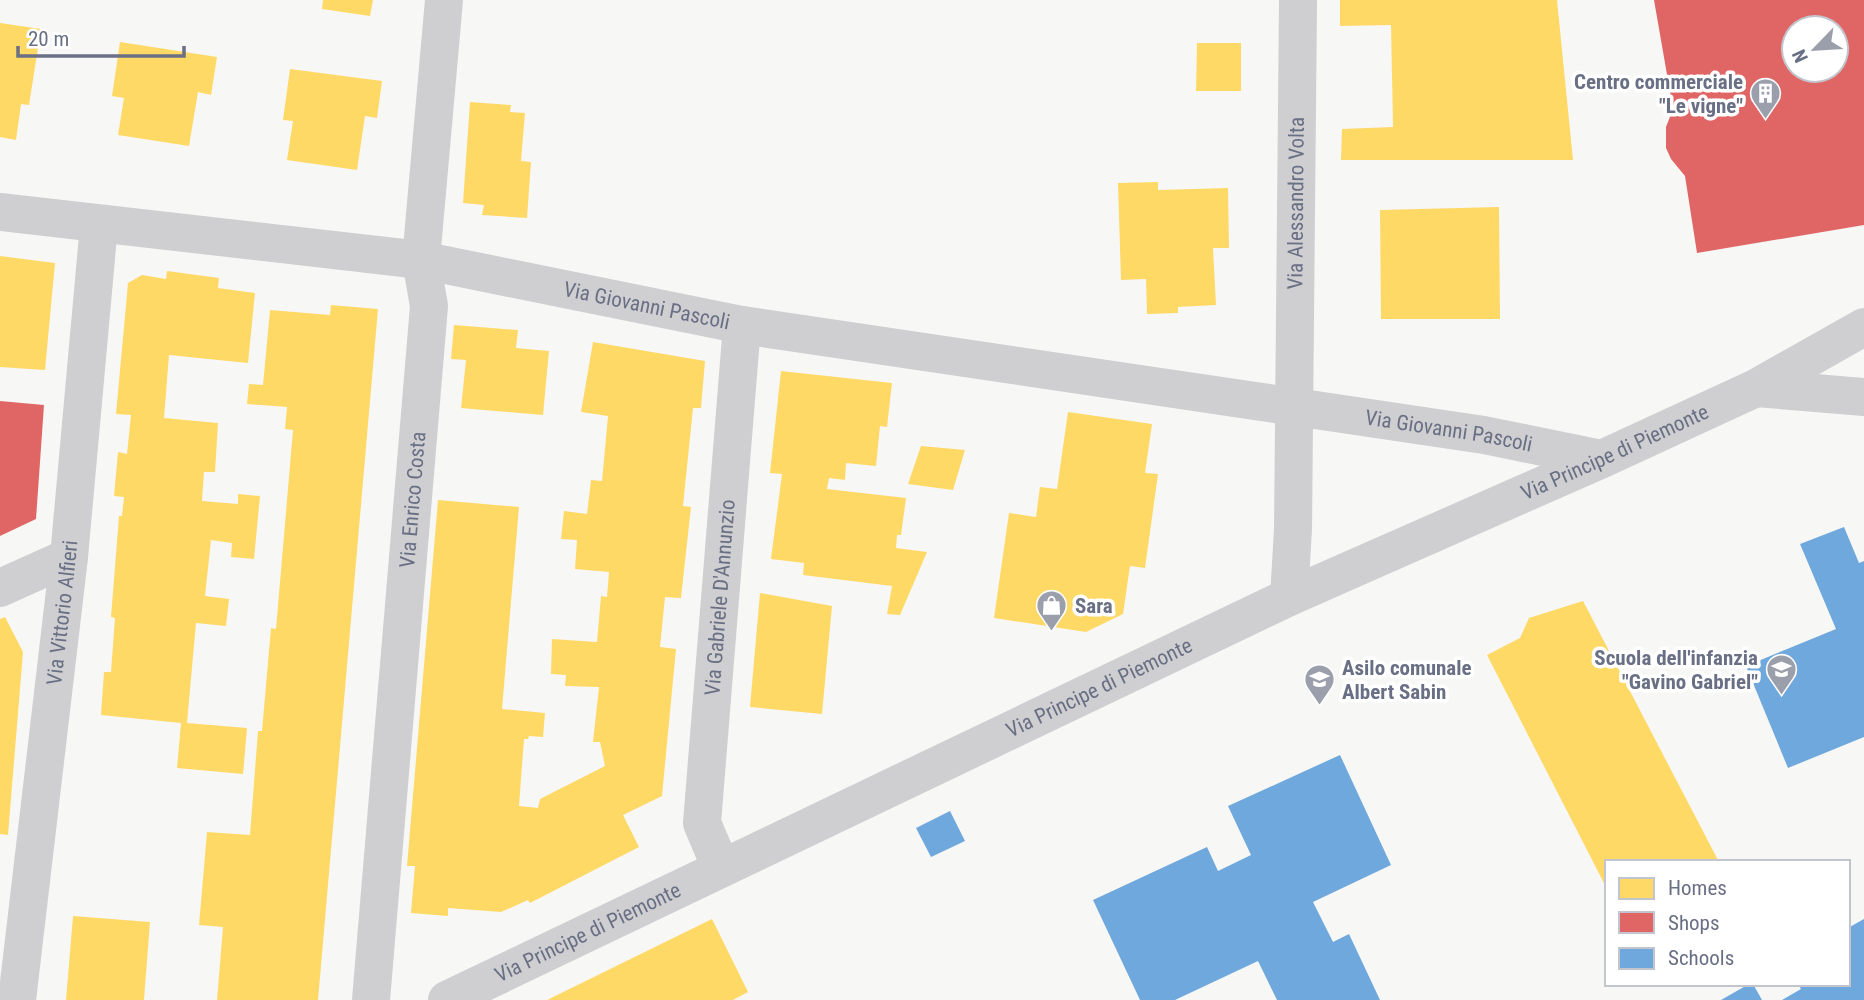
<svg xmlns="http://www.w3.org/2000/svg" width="1864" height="1000" viewBox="0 0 1864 1000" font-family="'Roboto Condensed',sans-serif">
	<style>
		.homes { fill: #ffd966 }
		.shops { fill: #e06666; fill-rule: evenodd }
		.schools { fill: #6fa8dc }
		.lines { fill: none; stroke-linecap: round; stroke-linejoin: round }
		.minor { stroke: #cfcfd1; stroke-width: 38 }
		.tertiary { stroke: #cfcfd1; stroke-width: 38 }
		.labels { text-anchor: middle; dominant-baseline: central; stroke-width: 7; stroke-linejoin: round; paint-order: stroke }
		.poi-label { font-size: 21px; font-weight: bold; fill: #696f84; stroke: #fff; text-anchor: end }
		.street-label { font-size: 21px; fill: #696f84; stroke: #fff }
	</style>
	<rect width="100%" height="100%" fill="#f7f7f6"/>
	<path class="homes" d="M323 0H373L370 16 322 9Z
		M1340 0H1557L1573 160H1341L1342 129 1393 127 1391 25 1340 26Z
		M0 23 41 29 29 105 21 104 16 140 0 137Z
		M120 42 217 57 211 95 198 92 189 146 118 135 124 98 112 96Z
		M1197 43H1241V91H1196Z
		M290 69 382 81 377 118 365 116 357 170 287 160 293 121 283 120Z
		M470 102 511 105 510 112 525 113 521 161 531 162 527 218 482 215 484 205 463 203Z
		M1158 182V190L1228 188 1229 248H1213L1216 305 1178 307V313L1147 314 1146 279 1121 280 1118 183Z
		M1499 207 1500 319H1381L1380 210Z
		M0 256 55 263 45 370 0 367Z
		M167 271 219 278 218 288 255 293 248 363 169 355 164 418 218 423 215 472H204L202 501 238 504V494L260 496 254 559 231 557 232 543 211 540 205 596 229 599 226 626 196 623 187 723 247 728 243 774 177 768 181 723 101 715 104 672H111L115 618 111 617 119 516H122L124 497 114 496 118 452 127 454 131 415 116 414 128 283 142 275 166 279Z
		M331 305 378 309 318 1000H217L223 927 199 925 207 832 250 835 258 731H262L271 628 276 629 293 430 285 429 287 407 247 404 249 384 263 385 270 310 330 315Z
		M454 325 518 330 516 348 549 351 543 415 461 408 466 360 451 359Z
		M593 342 705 361 701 408H693L683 506 691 507 681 598 665 597 660 647 676 649 662 796 623 815 639 847 530 903 528 900 501 912 448 908V916L411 913 415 866H407L438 500 519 507 502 709 545 713 543 737 529 736 528 739H524L519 806 538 808 540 799 605 766 600 742H593L599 687 565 686 566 675 551 674 552 639 597 642 601 596 607 597 609 572 575 569 577 540 561 539 564 511 587 514 591 480 602 481 608 416 581 412Z
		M781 371 892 383 887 427 880 426 876 466 846 463 845 480 829 478 827 489 906 498 901 535H897L896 548 927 552 900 615 887 614 892 586 803 575 804 563 771 559 782 474 770 473Z
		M1068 412 1152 424 1145 473 1158 474 1145 568 1130 566 1123 614 1086 632 994 618 1009 513 1036 517 1040 487 1057 489Z
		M921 446 965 450 953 490 908 484Z
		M760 593 832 606 822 714 750 707Z
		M1583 601 1719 862H1607V889L1487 655 1520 638 1529 618Z
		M5 617 23 652 8 835 0 834V619Z
		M73 916 150 922 144 1000H66Z
		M712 919 748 992 733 1000H547Z"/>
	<path class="shops" d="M1654 0H1864V225L1697 253 1685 176 1671 159 1666 148V127L1673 109ZM1794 28H1836V70H1794Z
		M0 401 44 405 36 519 0 536Z"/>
	<path class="schools" d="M1844 527 1859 563 1864 561V737L1788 768 1746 666 1836 629 1800 544Z
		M1340 755 1391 865 1313 902 1333 942 1349 934 1380 1000H1277L1258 961 1175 1000H1140L1093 900 1207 847 1218 871 1251 855 1228 806Z
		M950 811 965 841 931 857 916 828Z
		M1864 919V1000H1782L1801 989 1798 984H1848V928Z
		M1749 984H1753L1762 1000H1721Z"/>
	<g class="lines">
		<g class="minor">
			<path id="s1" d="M0 212 421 260 742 325 1484 435 1602 459"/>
			<path d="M0 588 69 557"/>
			<path id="s2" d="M1289 597 1293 529 1298 0"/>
			<path id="s3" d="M721 868 702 823 742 325"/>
			<path id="s4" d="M17 1000 69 557 99 225"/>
			<path id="s5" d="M371 1000 429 306 421 260 444 0"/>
		</g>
		<g class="tertiary">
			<path d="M1756 388 1864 397"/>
			<path id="s6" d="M447 1000 1289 597 1602 459 1756 388 1864 327"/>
		</g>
	</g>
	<defs>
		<symbol id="building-pin" viewBox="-11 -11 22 30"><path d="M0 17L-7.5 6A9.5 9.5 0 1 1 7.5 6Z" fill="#9b9fac" stroke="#fff"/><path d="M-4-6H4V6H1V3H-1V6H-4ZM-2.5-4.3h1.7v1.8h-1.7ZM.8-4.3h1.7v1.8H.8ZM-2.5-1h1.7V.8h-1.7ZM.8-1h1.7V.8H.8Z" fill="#fff"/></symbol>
		<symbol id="shop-pin" viewBox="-11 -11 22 30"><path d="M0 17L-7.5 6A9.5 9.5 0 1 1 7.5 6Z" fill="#9b9fac" stroke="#fff"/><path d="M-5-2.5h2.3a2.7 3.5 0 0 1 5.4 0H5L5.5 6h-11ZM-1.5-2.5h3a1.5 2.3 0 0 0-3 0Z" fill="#fff"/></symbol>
		<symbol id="school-pin" viewBox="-11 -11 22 30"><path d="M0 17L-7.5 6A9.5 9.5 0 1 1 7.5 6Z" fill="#9b9fac" stroke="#fff"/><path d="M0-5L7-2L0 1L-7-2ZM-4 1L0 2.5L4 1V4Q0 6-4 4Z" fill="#fff"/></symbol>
	</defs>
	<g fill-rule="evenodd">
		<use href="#building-pin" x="1748" y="76" width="35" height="47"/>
		<use href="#shop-pin" x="1034" y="588" width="35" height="47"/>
		<use href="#school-pin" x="1764" y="652" width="35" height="47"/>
		<use href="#school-pin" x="1302" y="662" width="35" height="47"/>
	</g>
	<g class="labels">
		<g class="poi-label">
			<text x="1743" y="82">Centro commerciale<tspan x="1743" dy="24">"Le vigne"</tspan></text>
			<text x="1075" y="606" text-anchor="start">Sara</text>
			<text x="1758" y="658">Scuola dell'infanzia<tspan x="1758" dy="24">"Gavino Gabriel"</tspan></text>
			<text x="1342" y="668" text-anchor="start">Asilo comunale<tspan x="1342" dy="24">Albert Sabin</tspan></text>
		</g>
		<g class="street-label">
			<text stroke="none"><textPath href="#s2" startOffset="394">Via Alessandro Volta</textPath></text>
			<text stroke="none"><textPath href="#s1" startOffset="654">Via Giovanni Pascoli</textPath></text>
			<text stroke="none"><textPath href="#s1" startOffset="1466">Via Giovanni Pascoli</textPath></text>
			<text stroke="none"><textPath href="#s6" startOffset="1290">Via Principe di Piemonte</textPath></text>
			<text stroke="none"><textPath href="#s5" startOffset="502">Via Enrico Costa</textPath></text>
			<text stroke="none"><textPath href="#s3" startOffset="275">Via Gabriele D'Annunzio</textPath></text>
			<text stroke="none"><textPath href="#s4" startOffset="390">Via Vittorio Alfieri</textPath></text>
			<text stroke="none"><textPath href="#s6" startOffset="723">Via Principe di Piemonte</textPath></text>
			<text stroke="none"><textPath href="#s6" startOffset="156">Via Principe di Piemonte</textPath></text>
		</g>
	</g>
	<rect x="1605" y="860" width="245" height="126" fill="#ffffff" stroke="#c3c5ce" stroke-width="2"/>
	<rect x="1619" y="878" width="35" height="21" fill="#ffd966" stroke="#c3c5ce" stroke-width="2"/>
	<text x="1668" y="895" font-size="21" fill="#696f84">Homes</text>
	<rect x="1619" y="912" width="35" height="21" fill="#e06666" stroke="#c3c5ce" stroke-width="2"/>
	<text x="1668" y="930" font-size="21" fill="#696f84">Shops</text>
	<rect x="1619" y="948" width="35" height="21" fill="#6fa8dc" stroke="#c3c5ce" stroke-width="2"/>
	<text x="1668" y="965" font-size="21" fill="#696f84">Schools</text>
	<g transform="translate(1815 49) rotate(245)"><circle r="33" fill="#ffffff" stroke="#c3c5ce" stroke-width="2"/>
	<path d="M0-5L12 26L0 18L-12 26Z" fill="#9b9fac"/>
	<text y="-10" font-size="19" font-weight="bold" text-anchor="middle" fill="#696f84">N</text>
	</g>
	<path d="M18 46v10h166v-10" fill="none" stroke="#696f84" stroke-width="3.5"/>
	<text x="28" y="46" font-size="21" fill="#696f84" stroke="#ffffff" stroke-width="5" paint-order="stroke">20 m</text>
</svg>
